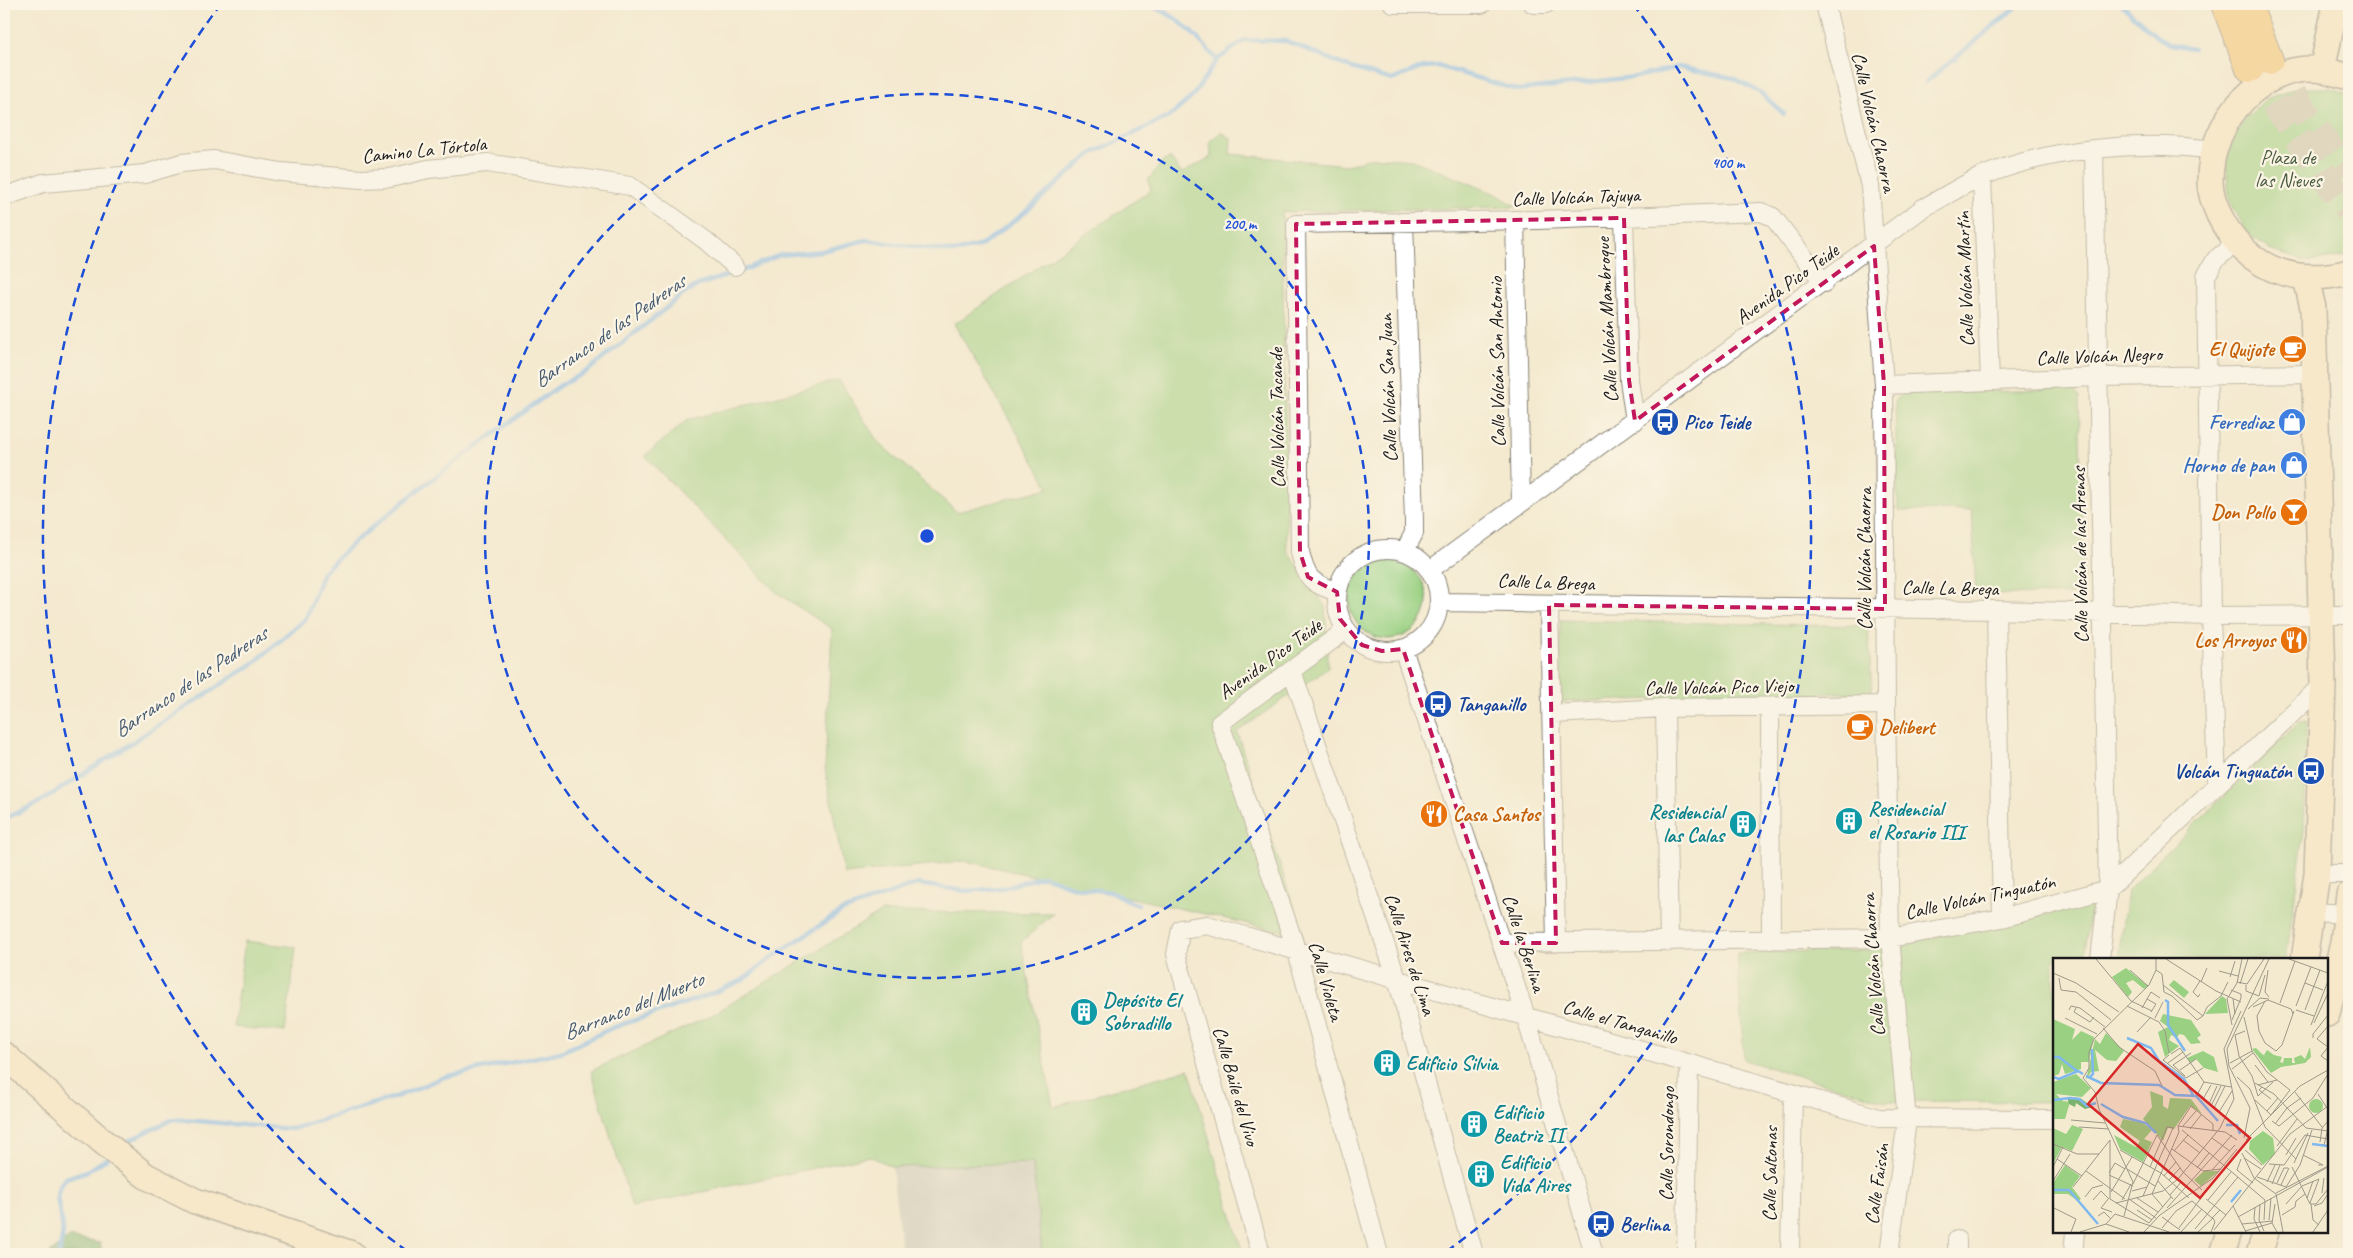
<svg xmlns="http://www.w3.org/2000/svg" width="2353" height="1258" viewBox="0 0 2353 1258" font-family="Caveat,sans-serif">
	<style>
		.industrial { fill: #c5c5b8 }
		.green { fill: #99d082; stroke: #5a764f }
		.forest { fill: #7ab270; stroke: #4b6746 }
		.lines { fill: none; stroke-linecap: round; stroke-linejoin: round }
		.stream { stroke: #7eb8ef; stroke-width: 4.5 }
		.highway-tunnel { stroke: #c9c1ac; stroke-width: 28; stroke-dasharray: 28 14; stroke-linecap: butt }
		.street-casing { stroke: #888376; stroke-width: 20 }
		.secondary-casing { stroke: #888376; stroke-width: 28 }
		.highway-casing { stroke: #888376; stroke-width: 30 }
		.street { stroke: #fff; stroke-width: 18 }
		.secondary { stroke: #fce6c4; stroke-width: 25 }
		.highway { stroke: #f7c06c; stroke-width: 28 }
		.marked { fill: none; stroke: #c2185b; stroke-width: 4; stroke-dasharray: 10 6; stroke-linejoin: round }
		.ring { fill: none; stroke: #1d4ed8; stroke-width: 2.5; stroke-dasharray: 9 6 }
		.labels { text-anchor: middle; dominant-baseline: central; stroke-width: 4.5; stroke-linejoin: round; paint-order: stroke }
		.street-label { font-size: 20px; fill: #1c1c1c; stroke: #fcf5e5 }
		.park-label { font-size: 20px; fill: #485b40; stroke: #fcf5e5 }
		.food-label { font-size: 20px; font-weight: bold; fill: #c56008; stroke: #fcf5e5; text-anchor: end }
		.transit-label { font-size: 20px; font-weight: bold; fill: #164399; stroke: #fcf5e5; text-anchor: start }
		.shop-label { font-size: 20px; font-weight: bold; fill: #366cbe; stroke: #fcf5e5; text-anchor: end }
		.culture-label { font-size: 20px; font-weight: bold; fill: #0d838f; stroke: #fcf5e5; text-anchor: start }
		.water-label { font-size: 21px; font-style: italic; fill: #435a70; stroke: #fcf5e5 }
		.inset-river { fill: none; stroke: #7eb8ef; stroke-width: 2.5 }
		.inset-road { fill: none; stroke: #9e9888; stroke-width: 1 }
		.view { fill: #d62828; fill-opacity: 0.15; stroke: #d62828; stroke-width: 2.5 }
		.inset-edge { fill: none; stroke: #1c1c1c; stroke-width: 2.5 }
		.centre { fill: #1d4ed8; stroke: #fcf5e5; stroke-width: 2.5 }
		.ring-label { font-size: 15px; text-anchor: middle; font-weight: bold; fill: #1d4ed8; stroke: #fcf5e5; stroke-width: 4.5; stroke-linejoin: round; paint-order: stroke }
	</style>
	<rect width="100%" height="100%" fill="#fcf5e5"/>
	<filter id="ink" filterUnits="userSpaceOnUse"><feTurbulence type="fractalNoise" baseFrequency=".02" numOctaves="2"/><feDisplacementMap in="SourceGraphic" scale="10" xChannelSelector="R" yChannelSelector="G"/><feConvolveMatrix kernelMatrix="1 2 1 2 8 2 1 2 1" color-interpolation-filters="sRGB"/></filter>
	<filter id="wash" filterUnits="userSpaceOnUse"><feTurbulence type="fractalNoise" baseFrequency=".0096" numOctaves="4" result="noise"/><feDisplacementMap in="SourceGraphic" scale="20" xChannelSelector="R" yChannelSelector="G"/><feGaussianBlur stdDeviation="1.12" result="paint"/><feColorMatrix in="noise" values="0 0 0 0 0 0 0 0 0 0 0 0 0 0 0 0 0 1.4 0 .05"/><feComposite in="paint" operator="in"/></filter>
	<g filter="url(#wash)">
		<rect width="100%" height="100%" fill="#f4ead0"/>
		<path class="industrial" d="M1033 1163 1044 1254H902L892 1167Z"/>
		<path class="green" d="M2296 88H2330L2349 94V254L2345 256 2309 262 2269 250 2246 231 2229 199 2226 161 2233 138 2248 116 2266 99Z
			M1221 132 1231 138 1230 154 1347 165 1374 157 1413 160 1498 195 1517 207 1282 212 1287 550 1325 606 1328 668 1237 732 1303 936 966 861 844 874 825 768 832 629 776 592 645 456 687 420 839 380 878 442 957 512 1049 488 954 324 1151 190 1148 180 1163 161 1170 158 1182 173 1211 157 1210 141Z
			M2073 390 2079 397 2084 582 2072 595 1976 594 1972 510 1898 511 1895 401 1903 393Z
			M1349 600a39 39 0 1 1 78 0a39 39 0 1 1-78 0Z
			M1560 620 1868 626 1872 692 1561 702Z
			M2307 721 2304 832 2286 959H2118L2127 891 2299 722Z
			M2091 905 2084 959H2054V1102L1885 1101 1744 1060 1737 953 1872 950Z
			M881 912 1054 913 1021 942 1053 1107 1189 1069 1243 1254H1042L1033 1163 892 1167 870 1156 632 1207 591 1071 712 1015Z
			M245 941 296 947 285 1032 233 1027Z"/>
		<path class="forest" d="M69 1237 100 1243 103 1254H49Z"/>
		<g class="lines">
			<path class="stream" d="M1145 4C1176 12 1197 37 1217 60
				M2121 4 2157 37 2170 44 2193 48
				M1926 82 2020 4
				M4 819 42 801 254 663 306 618 323 572 353 543 423 486 559 386 586 372 685 293 698 285 741 271 780 255 822 251 866 240 955 252 982 245 1022 215 1091 154 1170 116 1192 97 1217 60 1245 40 1286 41 1351 68 1392 80 1424 67 1438 66 1517 90 1635 77 1679 67 1733 78 1761 93 1784 114
				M122 1144 173 1119 292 1129 398 1096 444 1077 561 1052 612 1028 706 996 743 980 774 956 842 911 917 884 965 891 1002 888 1044 876 1074 887 1110 892 1138 905
				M59 1254 63 1232 57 1196 60 1185 66 1178 87 1171 108 1158"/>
		</g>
	</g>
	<g filter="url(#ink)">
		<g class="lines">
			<path class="highway-tunnel" d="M2269 60 2346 173
				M2250 68 2349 211"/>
			<defs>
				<path id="street" d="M1393 4H1482
					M1533 4H1546
					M1825 4 1870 186 1884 385 1886 705 1890 938 1907 1120 1889 1254
					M2094 150 2108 889 2100 959
					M1982 176 1990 381
					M4 197 43 183 145 174 181 163 214 160 281 172 361 179 390 178 428 169 487 163 630 186 705 240 735 266
					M1624 218 1629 380 1635 421
					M1515 220 1521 503
					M1404 222 1414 520V533L1405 551
					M1884 385 2098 377 2315 374
					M1337 600a51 51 0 1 1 102 0a51 51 0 1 1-102 0Z
					M1430 570 1923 208C1943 198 1963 184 1983 176 2051 148 2140 140 2213 150
					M1337 592C1311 583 1306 579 1300 552L1296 224 1538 220 1761 212 1773 217 1824 283
					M1439 602 1996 610 2211 616 2349 615
					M1549 605 1556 943
					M1996 610 2002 918
					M1346 630 1220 723 1297 952 1379 1254
					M1403 649 1526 1017 1594 1254
					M1292 671 1397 979 1474 1254
					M1770 707 1771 940
					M1665 708 1669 942
					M1553 714 1665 708 1886 705
					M2217 783 2211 616 2206 276 2216 259 2236 243
					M2317 874H2349
					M2311 912 2349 914
					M1502 943 1890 938 2002 918 2108 889 2323 684
					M1261 1254 1176 954 1181 929 1207 925 1879 1118 2054 1119
					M1686 1254 1689 1064
					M1790 1254 1793 1094
					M1957 1254V1240
					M2073 1254 2075 1232"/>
				<path id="secondary" d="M2322 70 2336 4
					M2349 77C2341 75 2332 72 2324 70 2261 61 2210 121 2210 180 2210 195 2217 213 2225 226 2254 272 2298 285 2349 272
					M2304 959 2317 874 2323 684 2313 308 2306 278
					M2327 1014 2343 942 2349 895
					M4 1055 102 1141 146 1176 195 1201 352 1254
					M2222 1254 2229 1232
					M2259 1254 2266 1232"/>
				<path id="highway" d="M2225 4 2250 68
					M2247 4 2269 60"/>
			</defs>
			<use href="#street" class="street-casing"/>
			<use href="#secondary" class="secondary-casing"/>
			<use href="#highway" class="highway-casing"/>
			<use href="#street" class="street"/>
			<use href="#secondary" class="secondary"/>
			<use href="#highway" class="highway"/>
		</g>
	</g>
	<path d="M0 0H2353V1258H0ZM1624 218 1629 380 1635 421 1874 246 1884 385 1885 609 1549 605 1556 943H1502L1403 649 1382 651 1362 645 1340 619 1337 592 1308 577 1300 552 1296 224Z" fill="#f4ead0" fill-opacity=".55" fill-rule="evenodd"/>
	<path class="marked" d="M1624 218 1629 380 1635 421 1874 246 1884 385 1885 609 1549 605 1556 943H1502L1403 649 1382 651 1362 645 1340 619 1337 592 1308 577 1300 552 1296 224Z"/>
	<g class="ring">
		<circle cx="927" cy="536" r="442"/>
		<path d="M407 1251A884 884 0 0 1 221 4M1633 4A884 884 0 0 1 1447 1251"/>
	</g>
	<defs>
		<symbol id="cafe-disc" viewBox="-11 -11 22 22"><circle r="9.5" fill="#e8710a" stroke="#fcf5e5"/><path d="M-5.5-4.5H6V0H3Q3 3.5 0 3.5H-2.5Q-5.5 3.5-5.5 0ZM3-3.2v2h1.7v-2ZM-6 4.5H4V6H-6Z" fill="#fff"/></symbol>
		<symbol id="bus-disc" viewBox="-11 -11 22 22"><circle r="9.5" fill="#1a4fb4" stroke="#fcf5e5"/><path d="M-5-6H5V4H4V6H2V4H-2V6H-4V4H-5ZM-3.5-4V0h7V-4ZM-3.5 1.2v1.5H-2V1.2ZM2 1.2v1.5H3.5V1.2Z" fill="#fff"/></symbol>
		<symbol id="shop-disc" viewBox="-11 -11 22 22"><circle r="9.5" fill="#3f7fe0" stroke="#fcf5e5"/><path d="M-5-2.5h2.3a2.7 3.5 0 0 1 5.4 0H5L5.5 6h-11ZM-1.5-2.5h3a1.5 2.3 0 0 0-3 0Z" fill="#fff"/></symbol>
		<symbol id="bar-disc" viewBox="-11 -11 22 22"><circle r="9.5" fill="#e8710a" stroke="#fcf5e5"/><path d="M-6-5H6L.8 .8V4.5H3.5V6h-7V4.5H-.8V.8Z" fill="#fff"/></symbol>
		<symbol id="restaurant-disc" viewBox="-11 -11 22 22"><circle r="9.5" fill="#e8710a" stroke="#fcf5e5"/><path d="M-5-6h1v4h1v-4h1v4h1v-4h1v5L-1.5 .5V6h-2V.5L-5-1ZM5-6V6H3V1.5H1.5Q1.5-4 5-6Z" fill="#fff"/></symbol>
		<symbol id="building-disc" viewBox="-11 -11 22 22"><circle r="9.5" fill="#0f9aa8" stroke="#fcf5e5"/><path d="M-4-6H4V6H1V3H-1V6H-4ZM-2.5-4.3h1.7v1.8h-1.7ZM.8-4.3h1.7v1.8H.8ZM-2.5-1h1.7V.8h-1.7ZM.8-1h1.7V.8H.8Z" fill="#fff"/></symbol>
	</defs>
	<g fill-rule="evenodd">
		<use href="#cafe-disc" x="2277" y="333" width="32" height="32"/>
		<use href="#bus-disc" x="1649" y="406" width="32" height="32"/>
		<use href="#shop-disc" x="2276" y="406" width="32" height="32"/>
		<use href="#shop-disc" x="2278" y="449" width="32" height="32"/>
		<use href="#bar-disc" x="2278" y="496" width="32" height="32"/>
		<use href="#restaurant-disc" x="2278" y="624" width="32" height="32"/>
		<use href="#bus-disc" x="1422" y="688" width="32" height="32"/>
		<use href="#cafe-disc" x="1844" y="711" width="32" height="32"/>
		<use href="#bus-disc" x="2295" y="755" width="32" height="32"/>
		<use href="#restaurant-disc" x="1418" y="798" width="32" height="32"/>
		<use href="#building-disc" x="1833" y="805" width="32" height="32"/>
		<use href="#building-disc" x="1727" y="808" width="32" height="32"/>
		<use href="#building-disc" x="1068" y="996" width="32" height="32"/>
		<use href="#building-disc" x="1371" y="1047" width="32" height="32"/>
		<use href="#building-disc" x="1458" y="1108" width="32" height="32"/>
		<use href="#building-disc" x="1465" y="1158" width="32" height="32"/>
		<use href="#bus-disc" x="1585" y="1208" width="32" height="32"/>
	</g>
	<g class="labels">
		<g class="street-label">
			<text transform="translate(1874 122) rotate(77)">Calle Volcán Chaorra</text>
			<text transform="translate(424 150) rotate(-6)">Camino La Tórtola</text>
			<text transform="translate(1576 197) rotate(-2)">Calle Volcán Tajuya</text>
			<text transform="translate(1965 279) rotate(-92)">Calle Volcán Martín</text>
			<text transform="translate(1787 284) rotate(-36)">Avenida Pico Teide</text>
			<text transform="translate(1607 320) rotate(-93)">Calle Volcán Mambroque</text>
			<text transform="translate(2099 356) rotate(-2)">Calle Volcán Negro</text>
			<text transform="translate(1497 362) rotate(-91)">Calle Volcán San Antonio</text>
			<text transform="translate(1388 388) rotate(-92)">Calle Volcán San Juan</text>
			<text transform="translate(1277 418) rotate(-91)">Calle Volcán Tacande</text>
			<text transform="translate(2080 555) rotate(-91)">Calle Volcán de las Arenas</text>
			<text transform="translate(1864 559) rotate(-90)">Calle Volcán Chaorra</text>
			<text transform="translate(1546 582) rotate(2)">Calle La Brega</text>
			<text transform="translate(1950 588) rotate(1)">Calle La Brega</text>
			<text transform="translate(1270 659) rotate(-36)">Avenida Pico Teide</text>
			<text transform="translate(1719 687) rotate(-1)">Calle Volcán Pico Viejo</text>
			<text transform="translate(1980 897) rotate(-12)">Calle Volcán Tinguatón</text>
			<text transform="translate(1524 943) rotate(72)">Calle la Berlina</text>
			<text transform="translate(1410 954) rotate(72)">Calle Aires de Lima</text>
			<text transform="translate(1873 965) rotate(-94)">Calle Volcán Chaorra</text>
			<text transform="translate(1326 981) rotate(74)">Calle Violeta</text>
			<text transform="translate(1620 1022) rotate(16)">Calle el Tanganillo</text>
			<text transform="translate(1236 1086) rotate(74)">Calle Baile del Vivo</text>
			<text transform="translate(1667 1144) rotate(-89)">Calle Sorondongo</text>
			<text transform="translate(1770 1174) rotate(-89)">Calle Saltonas</text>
			<text transform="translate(1877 1184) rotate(-82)">Calle Faisán</text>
		</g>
		<g class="park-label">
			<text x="2288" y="157">Plaza de<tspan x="2288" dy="23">las Nieves</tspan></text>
		</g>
		<g class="food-label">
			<text x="2274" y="349">El Quijote</text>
			<text x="2275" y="512">Don Pollo</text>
			<text x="2275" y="640">Los Arroyos</text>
			<text x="1879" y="727" text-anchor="start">Delibert</text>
			<text x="1453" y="814" text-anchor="start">Casa Santos</text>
		</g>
		<g class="transit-label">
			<text x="1684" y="422">Pico Teide</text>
			<text x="1457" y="704">Tanganillo</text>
			<text x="2292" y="771" text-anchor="end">Volcán Tinguatón</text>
			<text x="1620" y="1224">Berlina</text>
		</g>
		<g class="shop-label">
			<text x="2273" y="422">Ferrediaz</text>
			<text x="2275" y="465">Horno de pan</text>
		</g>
		<g class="culture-label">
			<text x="1868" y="809">Residencial<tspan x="1868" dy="23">el Rosario III</tspan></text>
			<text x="1724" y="812" text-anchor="end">Residencial<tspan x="1724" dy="23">las Calas</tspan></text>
			<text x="1103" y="1000">Depósito El<tspan x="1103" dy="23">Sobradillo</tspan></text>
			<text x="1406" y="1063">Edificio Silvia</text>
			<text x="1493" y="1112">Edificio<tspan x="1493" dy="23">Beatriz II</tspan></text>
			<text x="1500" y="1162">Edificio<tspan x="1500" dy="23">Vida Aires</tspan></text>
		</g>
		<g class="water-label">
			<text transform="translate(609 331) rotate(-35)">Barranco de las Pedreras</text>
			<text transform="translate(190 682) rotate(-34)">Barranco de las Pedreras</text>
			<text transform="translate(633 1006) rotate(-22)">Barranco del Muerto</text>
		</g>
	</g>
	<g transform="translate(2053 958)">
		<rect width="275" height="275" fill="#f4ead0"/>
		<path d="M73 10 95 28 91 31 80 22 73 25 79 34 75 39 59 19ZM121 22 136 34 131 40 116 27ZM169 38 173 41 175 55 152 56ZM110 56 138 62 148 77 144 80 148 85 138 86 131 77 126 76 124 80 118 77 116 82 126 88 112 99 105 74 115 69 107 63ZM0 61 22 71 19 82 28 73 41 79 36 104H28V111L12 116 9 106 6 116 1 118ZM53 75 71 93 63 103 54 102 42 92 46 113 38 114 33 122 42 81 47 86ZM257 89 258 99 252 105 228 109 218 115 199 91 203 90 209 96 217 101 211 97 214 92 221 97 218 101 221 97 229 99 227 104 230 105 231 100H239V105H242L241 100 248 97 252 101ZM150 93 161 99 165 114 151 110 143 101 137 105 134 100ZM23 116 38 130 29 139 3 136 10 143 17 144 12 161H0V124ZM97 133 110 138V148L115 151 117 140 138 141 149 156 137 148 121 171 115 170 110 183 90 161 99 149ZM256 148a7 7 0 1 1 14 0a7 7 0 1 1-14 0ZM70 161 90 165 99 172 91 181 99 184 90 204 67 191 61 177 83 189 87 183 67 169ZM19 167 30 171 19 193 9 189 0 206V170L13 176ZM210 173 220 180 222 196 210 207 196 191 197 183ZM12 207 27 218 19 229 28 241 25 243 15 236H0V225ZM151 213H166L148 228 141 222Z" fill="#99d082"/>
		<path d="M14 139 27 140 40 149 32 151 23 145 22 149 16 146Z" fill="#7ab270"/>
		<path class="inset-river" d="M112 42 115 44V67L132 93M74 80 98 90 106 103 131 121 140 137M0 99H6L24 113M33 118 48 125 106 127 122 137 143 138 165 163M0 119 6 121 25 113 30 116M37 119 40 116 39 91M0 142 17 140 26 141 34 148 43 145M48 146 70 159 93 165 103 175M173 167H184L187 176M259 186 275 188M0 232H16L45 266M178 244 188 232"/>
		<path class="inset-road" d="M43 1 78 43 99 53M113 1 163 33 188 44M236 1 275 15M77 12 95 28M103 12 109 16 111 34 119 38 144 62 150 58M215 12 212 34 216 39M166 13 185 18M0 15 23 25 66 54M177 19 182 3M6 20 8 32 23 34 58 62M147 23 140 34 145 39 147 36M148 24 154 10M184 24 194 26 211 1M252 25 270 32M187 26 195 1M110 27 150 58M193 27V33L206 38 212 17M178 32 188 36V40L179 62M94 41 103 46 98 54M180 41 182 56M212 43 204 58 206 73 212 85 223 93 229 87 241 53M227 45 242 3M74 48 106 64 112 73 116 95M243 48 258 9M200 49 215 42 238 51 240 56M23 50 21 54 37 64 41 59M89 50 98 34 107 40M195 51 207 40 216 41M16 52 18 48 27 50 52 69M243 52 261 58M252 52 267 12M150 58 154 49 168 38 175 24M191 59 199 93 214 114 237 132 218 157M12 60 44 76M102 60 110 44M261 65 275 35M179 67 174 41 184 25 189 1M258 67 275 23M275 68 264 81 275 89M50 70 66 89 102 113 109 128M192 73 182 77 186 98 199 118 205 138M84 74 98 59M260 80V76L275 57M275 89 268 98 275 103M118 96 127 90 151 124 178 129M116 97 110 102 133 120 150 110M115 105 130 94M177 105 199 93M202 107 215 124M179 111 200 95M127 112 143 101M132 118 120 107 138 95M184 119 197 131 212 169 243 201M151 124 145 135 172 159M202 125 221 136 253 170 275 173M205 127 224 122M209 129 206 132 218 141M242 134 269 169M265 136 274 150M205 138 220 124M150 141 158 127M181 141 171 91 188 53M202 142 218 157M156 146 164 128M158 148 168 128M161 150 172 128M234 150 248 140M214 153 225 140M166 154 179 133M18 162 52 165M219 163 226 168 260 140 275 116M222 166 234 150M125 168 138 148 160 166V172M130 168 143 153M26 169 56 171M137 171 148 157M129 172 212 242 211 262M159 180 177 193M191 180 197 150 176 108 174 91 216 1M57 182V241L96 265 118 239M130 182 147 195M193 182 247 128 275 112M267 184 269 170 275 163M0 186 24 196H46M271 187 275 171M224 188 244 161M119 191 150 213 168 211M67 192 108 215 136 240M192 192 209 207M121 193 135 177M189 195 201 220 223 236 230 274M233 197 243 180M250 197 270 207H265M191 200 208 211M4 201 29 218M188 201 184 212 200 225M241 205 255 175M216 206 231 207 252 177 275 181M0 209 10 189M97 209 114 169 121 170M239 209 257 246H263L275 231M144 210 156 195M74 211 102 228M159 212 182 187M33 213 72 241M56 215 62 205 72 211M56 217 80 228M111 218 123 204M204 219 233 229 247 207 259 172M116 222 127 210M0 223 17 196M105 223 120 241M214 224 222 207M224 225 231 210H235M80 226 104 177 130 214 149 232M219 226 227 207M228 227 236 210M20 229 57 182M79 233 94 229M58 234 79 199M223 235 275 208M269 235 271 220M99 236 126 174 125 168 172 174 184 182M99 236 110 249M117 237 129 223M90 238 120 170M32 239 39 230 50 227M56 240 48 250 59 254M84 240 105 254M254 240 260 223M76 241 103 260M153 241 173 257M40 242 48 233 55 240M69 242 78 226M155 242 178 214M63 245 110 233 125 221 167 170 181 141M207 246 206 262 211 273M222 246 219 265 224 274M233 246 249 228 266 221 257 245M258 246 260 262 266 267M180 248 193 274M261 248 269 245 275 236M202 249 201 261 207 274M1 250 23 261 18 274M114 250 179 177M84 252 99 262M229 257 242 249 243 243 252 236M45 258 51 254 58 261M71 258 80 224 46 151 42 134 30 120 36 110V94L41 81 96 27 103 12V1M109 259 127 272M185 259 275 209M216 262 218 240M53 266 76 274M189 266 220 263M109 270 123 253 139 243 159 260 167 252M126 270 159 225M142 271 185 219M161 272 237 176 275 148M192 273 219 265M27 274 53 266 62 256 116 274M91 274 107 257 160 220 184 191M128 274 149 251M145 274 160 260 162 264 158 274M260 274 275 252"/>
		<path class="view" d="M85 86 197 180 147 240 35 146Z"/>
		<rect width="275" height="275" class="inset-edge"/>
	</g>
	<circle cx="927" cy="536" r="8" class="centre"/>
	<g class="ring-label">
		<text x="1728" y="168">400 m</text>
		<text x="1240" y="229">200 m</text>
	</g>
	<rect width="2353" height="1258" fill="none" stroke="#fcf5e5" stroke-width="20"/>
</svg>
